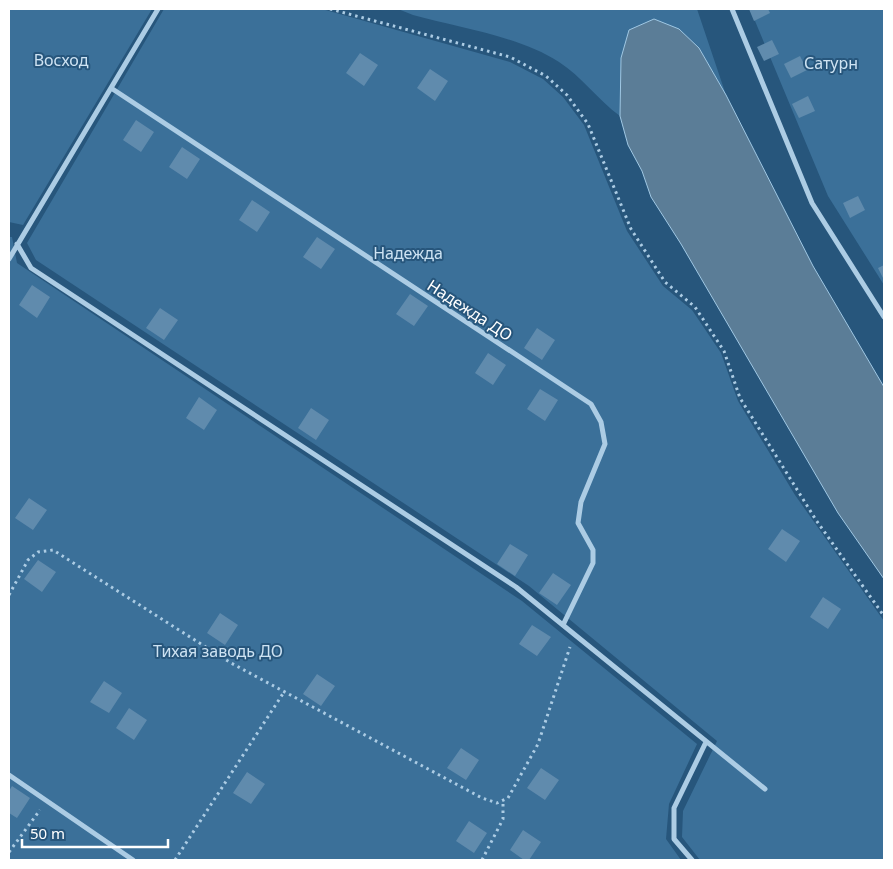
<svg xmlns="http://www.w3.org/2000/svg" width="893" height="869" viewBox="0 0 893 869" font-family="'Noto Sans',sans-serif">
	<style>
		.green { fill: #3b7099 }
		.water { fill: #5b7d97; stroke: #a0c8e4 }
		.building { fill: #608bad }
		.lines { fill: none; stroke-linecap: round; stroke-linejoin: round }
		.path { stroke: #accce4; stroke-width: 3; stroke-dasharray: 2.5 4; stroke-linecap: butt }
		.street { stroke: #accce4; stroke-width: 5 }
		.labels { text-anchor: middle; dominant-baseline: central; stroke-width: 4; stroke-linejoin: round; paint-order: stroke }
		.park-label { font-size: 16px; fill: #cee3f3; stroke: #27567c }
		.street-label { font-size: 16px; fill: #fff; stroke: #27567c }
	</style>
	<rect width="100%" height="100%" fill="#27567c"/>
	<path class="green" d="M9 9H152L23 225 9 222Z
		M164 9H322L510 62 543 79 563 97 584 125 627 231 663 286 692 310 721 353 738 401 795 495 884 621V860H700L682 837 683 811 717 741 529 586 36 260 27 243Z
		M398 9H697L726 95 699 48 679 29 621 58 620 116C598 100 581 76 559 62 519 36 460 28 413 15Z
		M750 9H884V285L828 196Z
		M9 237H12L17 263 522 601 697 744 669 804 666 839 681 860H9Z"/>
	<path class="water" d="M654 19 679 29 699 48 726 95 813 266 884 387V579L838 513 681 244 651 197 642 171 628 145 620 116 621 58 629 30Z"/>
	<path class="building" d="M749 9H768L770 13 754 21Z
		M772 40 779 54 764 61 757 47Z
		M360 53 378 65 364 86 346 73Z
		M800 56 807 70 791 78 784 64Z
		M430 69 448 81 435 101 417 88Z
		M808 96 815 111 799 118 792 104Z
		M136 120 154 132 141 152 123 140Z
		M182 147 200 159 187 179 169 167Z
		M858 196 865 210 850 218 843 203Z
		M252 200 270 212 257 232 239 220Z
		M317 237 335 249 321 269 303 257Z
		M884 265V280L878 268Z
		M32 285 50 297 37 318 19 305Z
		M410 294 428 306 414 326 396 314Z
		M160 308 178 320 164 340 146 328Z
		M537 328 555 340 542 360 524 348Z
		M488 353 506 365 493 385 475 373Z
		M540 389 558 400 545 421 527 409Z
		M199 397 217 410 204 430 186 418Z
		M311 408 329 420 316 440 298 428Z
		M29 498 47 510 33 530 15 518Z
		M782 529 800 541 786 562 768 549Z
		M510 544 528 555 515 576 497 564Z
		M38 560 56 572 42 592 24 579Z
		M553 573 571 585 557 605 539 593Z
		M823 597 841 609 828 629 810 617Z
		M220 613 238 625 225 645 207 633Z
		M532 625 551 637 537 656 519 644Z
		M317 674 335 686 321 706 303 694Z
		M104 681 122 693 109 713 90 702Z
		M129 708 147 720 134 740 116 728Z
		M461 748 479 760 466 780 447 768Z
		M541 768 559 780 545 800 527 788Z
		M247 772 265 784 251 804 233 793Z
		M12 786 30 798 17 818 9 813V791Z
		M469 821 487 833 474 853 456 841Z
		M523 830 541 842 529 860H524L510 850Z"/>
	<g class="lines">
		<path class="path" d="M330 9 510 57 546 76 567 95 588 124 631 229 665 282 695 307 724 351 740 398 816 520 884 616
			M9 595 28 560 38 552 53 550 231 663 482 798 497 803 508 798 538 744 570 647
			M9 852 40 810
			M175 860 284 692
			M482 860 503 819V802"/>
		<path class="street" d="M732 9 812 203 884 317
			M111 88 591 404 601 422 605 444 581 502 578 523 593 550V563L563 625
			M17 244 31 268 516 587 765 789
			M9 259 158 9
			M9 775 133 860
			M692 860 674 839V808L706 742"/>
	</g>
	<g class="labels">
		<g class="park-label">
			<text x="61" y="60">Восход</text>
			<text x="831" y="63">Сатурн</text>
			<text x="408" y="253">Надежда</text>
			<text x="218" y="651">Тихая заводь ДО</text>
		</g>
		<g class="street-label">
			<text transform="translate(470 310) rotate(33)">Надежда ДО</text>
		</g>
	</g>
	<rect width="893" height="869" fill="none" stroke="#ffffff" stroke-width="20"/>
	<path d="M22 839v8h146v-8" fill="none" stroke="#ffffff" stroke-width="2.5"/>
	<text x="30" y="839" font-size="15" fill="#ffffff" stroke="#27567c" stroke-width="4" paint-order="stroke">50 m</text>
</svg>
